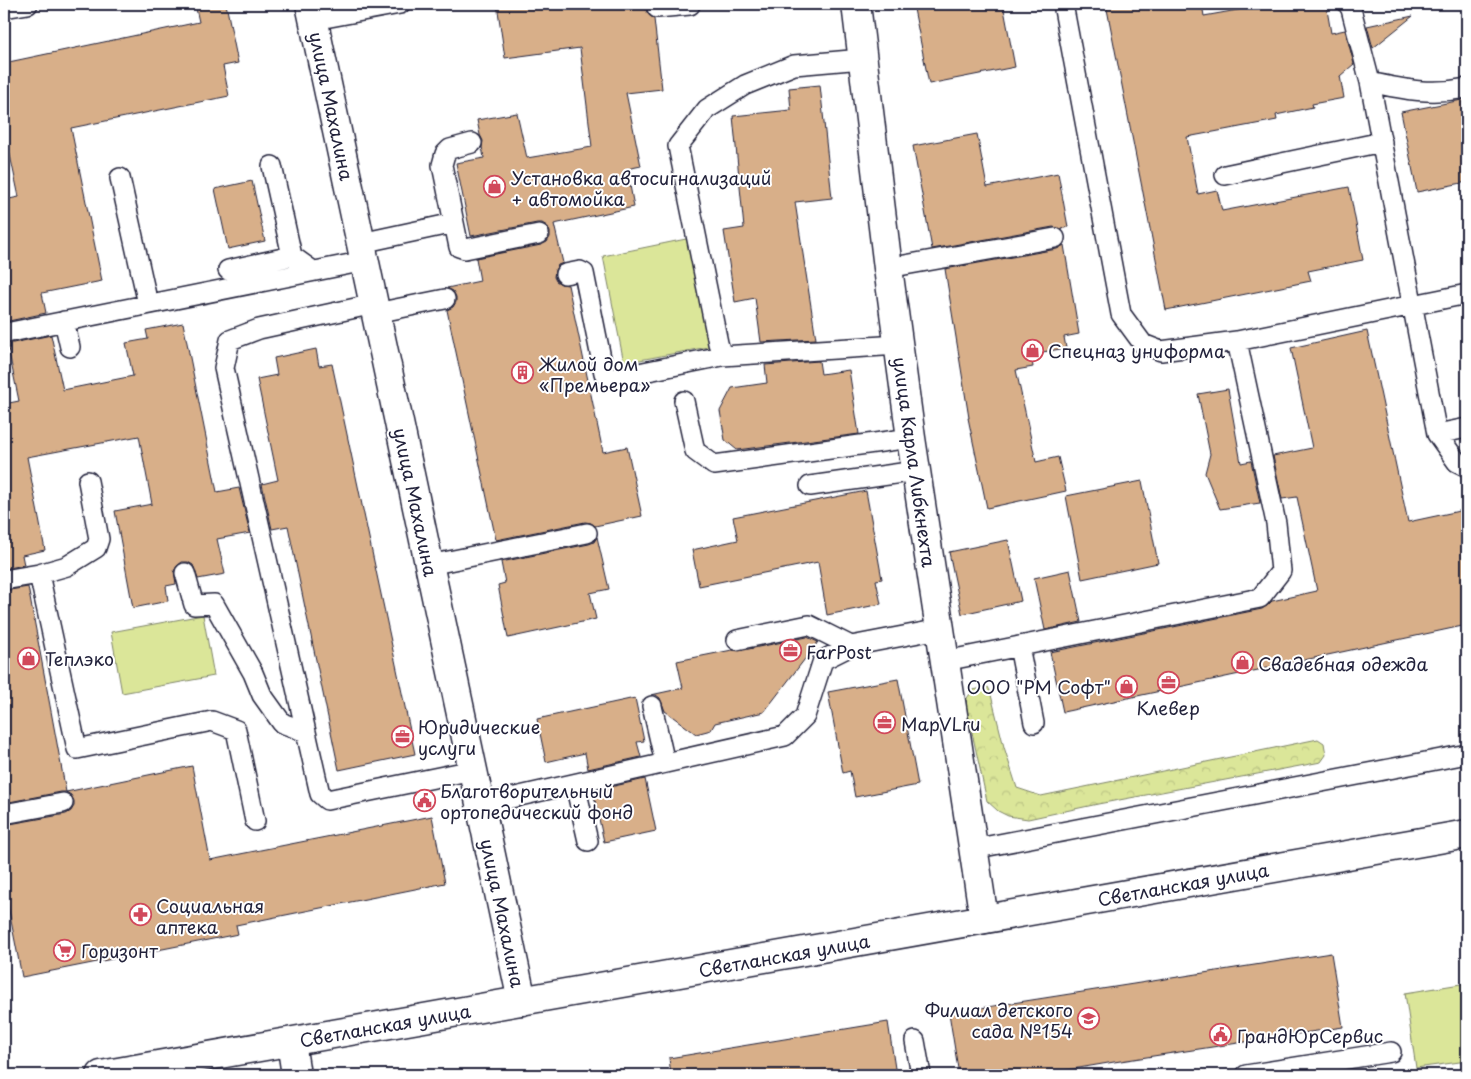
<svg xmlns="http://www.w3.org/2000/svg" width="1471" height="1079" viewBox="0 0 1471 1079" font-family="'Playpen Sans',sans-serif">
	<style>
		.forest { fill: url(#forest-crowns); stroke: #7e846a }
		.green { fill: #dbe699; stroke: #7e846a }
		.building { fill: #d8af89; stroke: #22223b }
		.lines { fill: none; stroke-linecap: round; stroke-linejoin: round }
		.lane-casing { stroke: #22223b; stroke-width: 22 }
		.street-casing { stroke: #22223b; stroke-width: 31 }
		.primary-casing { stroke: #22223b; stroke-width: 31 }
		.lane { stroke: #fff; stroke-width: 19 }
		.street { stroke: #fff; stroke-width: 28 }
		.primary { stroke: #fff; stroke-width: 28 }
		.labels { text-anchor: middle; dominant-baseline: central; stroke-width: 4; stroke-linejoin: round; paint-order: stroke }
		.street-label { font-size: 18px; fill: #22223b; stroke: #fff }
		.poi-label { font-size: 18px; fill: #22223b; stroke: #fff; text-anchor: start }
	</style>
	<defs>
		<pattern id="forest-crowns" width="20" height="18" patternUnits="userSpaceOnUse" patternTransform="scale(1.25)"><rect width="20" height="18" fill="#dbe699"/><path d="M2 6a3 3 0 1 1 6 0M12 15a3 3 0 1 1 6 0" fill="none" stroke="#bcc585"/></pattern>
	</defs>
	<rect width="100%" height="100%" fill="#fff"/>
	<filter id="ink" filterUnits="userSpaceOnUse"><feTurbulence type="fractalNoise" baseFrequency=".02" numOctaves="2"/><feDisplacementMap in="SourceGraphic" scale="10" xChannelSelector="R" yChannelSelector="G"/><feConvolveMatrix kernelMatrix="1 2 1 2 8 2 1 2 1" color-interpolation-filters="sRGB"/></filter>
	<g filter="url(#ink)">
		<path class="forest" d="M988 687 990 691 1004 747 1017 788 1041 796 1318 739 1324 743 1326 755 1321 762 1098 804 1028 819 1008 816 998 811 987 801 966 705 967 698 973 690Z"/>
		<path class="green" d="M691 238 713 346 624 363 603 256Z
			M203 615 214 676 122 693 111 632Z
			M1467 983V1061L1416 1068 1405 993Z"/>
		<path class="building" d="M195 4H226L238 63 223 66 229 96 71 128 102 281 42 293 46 313 9 321 4 323V200L19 197 4 127V63L199 22Z
			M497 4H647L646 10 648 14 654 19 662 89 626 93 641 166 627 169 634 207 554 224 563 263 558 265 555 270 554 277 556 281 561 284 568 285 603 452 627 447 642 516 595 526 591 523 585 522 496 540 447 310 453 307 456 302V297L453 291 447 288 480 281 476 258 541 245 547 242 550 237V232L547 226 542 223H537L471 236 456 163 484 158 482 147 483 141 480 135 477 120 517 113 527 158 592 147 580 48 505 58Z
			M913 4H1003L1015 67 929 84Z
			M1106 4H1202L1204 16 1271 4H1326L1331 33 1345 30 1354 64 1340 76 1344 98 1312 104 1313 107 1276 115 1277 120 1187 137 1198 194 1217 190 1222 211 1349 187 1363 260 1308 271 1311 281 1166 310Z
			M1413 16 1373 48 1367 26Z
			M820 85 832 198 795 202 816 339 761 342 755 298 735 302 724 231 744 228 733 116 791 110 789 88Z
			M1467 99V182L1417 192 1401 112Z
			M977 134 987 187 1058 173 1068 227 1061 229 1053 227 932 249 913 146Z
			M252 181 265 241 228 249 215 189Z
			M1064 245 1079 334 1064 337 1066 348 1031 354 1033 367 1016 370 1036 462 1058 457 1066 491 987 508 968 418H969L945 269 1057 249Z
			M183 323 217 492 239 488 250 533 217 539 225 574 198 579 193 565 188 562H182L177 566 174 571 176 584 166 586 168 601 133 608 115 511 152 504 139 436 27 457 45 550 22 555 24 565 4 569V404L19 401 7 343H13L51 335 63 390 133 376 126 343 148 339 146 330Z
			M1367 331 1408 522 1464 510 1467 526V625L1063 712 1050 652 1262 609 1268 605 1272 601 1317 591 1297 497 1282 499 1273 456 1312 448 1291 348Z
			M316 349 319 366 332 364 415 754 339 770 288 526 272 529 262 484 278 480 257 379 277 375 274 358Z
			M819 361 821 374 849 370 859 434 737 450 725 440 720 411 732 388 767 383 765 365Z
			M1228 389 1241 463 1251 461 1260 503 1220 509 1205 473 1210 454 1198 394Z
			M1142 481 1158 563 1082 579 1066 496Z
			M866 491 882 579 876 580 881 604 827 615 818 562 699 586 692 550 738 540 733 517Z
			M597 537 609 589 590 593 596 619 508 638 498 585 505 583 501 562 589 544 594 542Z
			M1008 540 1021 601 962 614 949 552Z
			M1070 570 1081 622 1045 630 1034 578Z
			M28 587 66 792 192 766 210 860 432 816 445 883 236 925 238 934 22 977 4 885V825L66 814 71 811 74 806V801L71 795 66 792H61L4 803V591Z
			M807 637 818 642 764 712 715 723 711 730 696 734 665 711 660 698 656 695H651L683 688 677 661 732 650 739 651Z
			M898 679 918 785 855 797 850 771 843 773 828 692Z
			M635 698 644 741 637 742 641 757 588 769 585 753 546 762 537 719Z
			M645 779 656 831 604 842 593 791Z
			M1331 953 1343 1027 1114 1062 1038 1075H959L949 1013Z
			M888 1022 896 1075H671L669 1058Z"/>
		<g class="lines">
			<defs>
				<path id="lane" d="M1063 4 1121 314 1143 344 1161 351 1237 341 1467 294
					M1348 4 1351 9 1370 82C1405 90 1431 95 1467 88
					M4 8 28 4
					M657 8 690 5
					M314 20 400 4
					M1370 82 1437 434 1457 462 1467 467
					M272 166 292 256 313 271
					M1225 175 1382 142
					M120 178 148 304
					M454 223 459 247 465 249 539 234
					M361 243 454 223 442 165 445 154 450 149 472 143
					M888 268 1055 238
					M228 270 292 256
					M565 274 580 271 584 273 604 373 609 379 722 356 899 345
					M376 313 445 299
					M64 321 70 347
					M11 332 365 261
					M722 356 718 343 678 146 707 109 745 85 794 65 862 59
					M684 401 695 451 714 465 911 438
					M1437 434 1467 428
					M810 486 916 471
					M429 565 587 533
					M185 573 194 605 214 604 253 673 262 695 282 723 306 732 320 794 327 800 473 770
					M39 574 77 749 212 721 236 730 255 821
					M4 580 39 574 67 566 96 548 99 539 88 481
					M737 640 809 625 851 646
					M1019 646 1034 723
					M945 661 1260 598 1281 571 1276 523 1237 341
					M652 706 665 763
					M306 732 224 368 230 340 259 329 374 304
					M575 784 588 841
					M480 805 785 736 805 716 823 660 851 646 940 629
					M4 814 63 803
					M973 849 1467 754
					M915 1041 921 1075
					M1246 1075 1391 1052"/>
				<path id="street" d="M310 4 522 1001
					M856 4 888 268 911 438 984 919
					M291 1042 296 1075"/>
				<path id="primary" d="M101 1075 1467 834"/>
			</defs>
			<use href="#lane" class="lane-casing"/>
			<use href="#street" class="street-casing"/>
			<use href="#primary" class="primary-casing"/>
			<use href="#lane" class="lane"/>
			<use href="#street" class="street"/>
			<use href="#primary" class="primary"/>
		</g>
	</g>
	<defs>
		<symbol id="shop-ring" viewBox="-11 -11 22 22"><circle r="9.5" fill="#fff" stroke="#d1495b" stroke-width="1.5"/><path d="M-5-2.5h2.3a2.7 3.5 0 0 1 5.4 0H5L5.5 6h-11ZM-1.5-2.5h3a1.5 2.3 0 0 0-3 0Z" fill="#d1495b"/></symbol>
		<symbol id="building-ring" viewBox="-11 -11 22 22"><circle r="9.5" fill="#fff" stroke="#d1495b" stroke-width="1.5"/><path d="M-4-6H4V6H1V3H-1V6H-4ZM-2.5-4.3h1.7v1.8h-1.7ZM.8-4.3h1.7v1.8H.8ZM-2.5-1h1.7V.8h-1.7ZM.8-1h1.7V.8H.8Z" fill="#d1495b"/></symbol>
		<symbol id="office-ring" viewBox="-11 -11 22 22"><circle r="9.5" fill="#fff" stroke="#d1495b" stroke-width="1.5"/><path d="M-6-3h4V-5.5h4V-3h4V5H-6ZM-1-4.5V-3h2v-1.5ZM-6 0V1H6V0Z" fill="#d1495b"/></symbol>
		<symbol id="civic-ring" viewBox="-11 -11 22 22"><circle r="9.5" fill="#fff" stroke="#d1495b" stroke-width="1.5"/><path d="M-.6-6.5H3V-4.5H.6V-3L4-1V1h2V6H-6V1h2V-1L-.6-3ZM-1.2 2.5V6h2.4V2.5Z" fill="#d1495b"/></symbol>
		<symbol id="pharmacy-ring" viewBox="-11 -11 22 22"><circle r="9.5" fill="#fff" stroke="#d1495b" stroke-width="1.5"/><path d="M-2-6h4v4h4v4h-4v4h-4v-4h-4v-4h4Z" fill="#d1495b"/></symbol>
		<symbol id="supermarket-ring" viewBox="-11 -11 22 22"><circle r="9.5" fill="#fff" stroke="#d1495b" stroke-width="1.5"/><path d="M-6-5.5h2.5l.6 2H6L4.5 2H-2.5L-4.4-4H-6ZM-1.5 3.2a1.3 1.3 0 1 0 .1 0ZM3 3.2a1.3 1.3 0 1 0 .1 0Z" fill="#d1495b"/></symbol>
		<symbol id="school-ring" viewBox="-11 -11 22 22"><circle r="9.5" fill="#fff" stroke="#d1495b" stroke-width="1.5"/><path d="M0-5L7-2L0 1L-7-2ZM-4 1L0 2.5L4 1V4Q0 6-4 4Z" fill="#d1495b"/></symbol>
	</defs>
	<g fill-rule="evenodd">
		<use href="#shop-ring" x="482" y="174" width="25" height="25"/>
		<use href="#shop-ring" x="1020" y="338" width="25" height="25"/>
		<use href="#building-ring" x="510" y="360" width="25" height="25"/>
		<use href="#office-ring" x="778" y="638" width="25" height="25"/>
		<use href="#shop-ring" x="16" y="646" width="25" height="25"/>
		<use href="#shop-ring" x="1230" y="650" width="25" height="25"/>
		<use href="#office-ring" x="1156" y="670" width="25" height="25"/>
		<use href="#shop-ring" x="1114" y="674" width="25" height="25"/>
		<use href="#office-ring" x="872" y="710" width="25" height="25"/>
		<use href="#office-ring" x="390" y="724" width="25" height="25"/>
		<use href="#civic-ring" x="412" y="788" width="25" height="25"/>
		<use href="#pharmacy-ring" x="128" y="902" width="25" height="25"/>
		<use href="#supermarket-ring" x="52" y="938" width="25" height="25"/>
		<use href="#school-ring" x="1076" y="1006" width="25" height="25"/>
		<use href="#civic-ring" x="1208" y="1022" width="25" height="25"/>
	</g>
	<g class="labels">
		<g class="street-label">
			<text transform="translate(332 106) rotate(78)">улица Махалина</text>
			<text transform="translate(915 462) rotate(82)">улица Карла Либкнехта</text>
			<text transform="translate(416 502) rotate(78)">улица Махалина</text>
			<text transform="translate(1183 884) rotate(-10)">Светланская улица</text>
			<text transform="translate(503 913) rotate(78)">улица Махалина</text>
			<text transform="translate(784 955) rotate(-10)">Светланская улица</text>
			<text transform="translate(385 1025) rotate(-10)">Светланская улица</text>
		</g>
		<g class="poi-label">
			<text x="511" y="177">Установка автосигнализаций<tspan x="511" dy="21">+ автомойка</tspan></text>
			<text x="1048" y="350">Спецназ униформа</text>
			<text x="539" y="363">Жилой дом<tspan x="539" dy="21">«Премьера»</tspan></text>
			<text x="806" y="651">FarPost</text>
			<text x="45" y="658">Теплэко</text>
			<text x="1258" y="663">Свадебная одежда</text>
			<text x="1111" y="686" text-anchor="end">ООО "РМ Софт"</text>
			<text x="1168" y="707" text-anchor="middle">Клевер</text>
			<text x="901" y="723">MapVLru</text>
			<text x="418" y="726">Юридические<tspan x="418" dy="21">услуги</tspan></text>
			<text x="440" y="790">Благотворительный<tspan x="440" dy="21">ортопедический фонд</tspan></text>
			<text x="156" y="905">Социальная<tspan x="156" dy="21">аптека</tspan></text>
			<text x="81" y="950">Горизонт</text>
			<text x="1073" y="1009" text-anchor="end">Филиал детского<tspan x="1073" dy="21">сада №154</tspan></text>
			<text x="1237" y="1035">ГрандЮрСервис</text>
		</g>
	</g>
	<rect width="1471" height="1079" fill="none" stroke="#fff" stroke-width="20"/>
	<rect x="10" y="10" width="1451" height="1059" fill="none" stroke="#22223b" stroke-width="2" filter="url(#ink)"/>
</svg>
